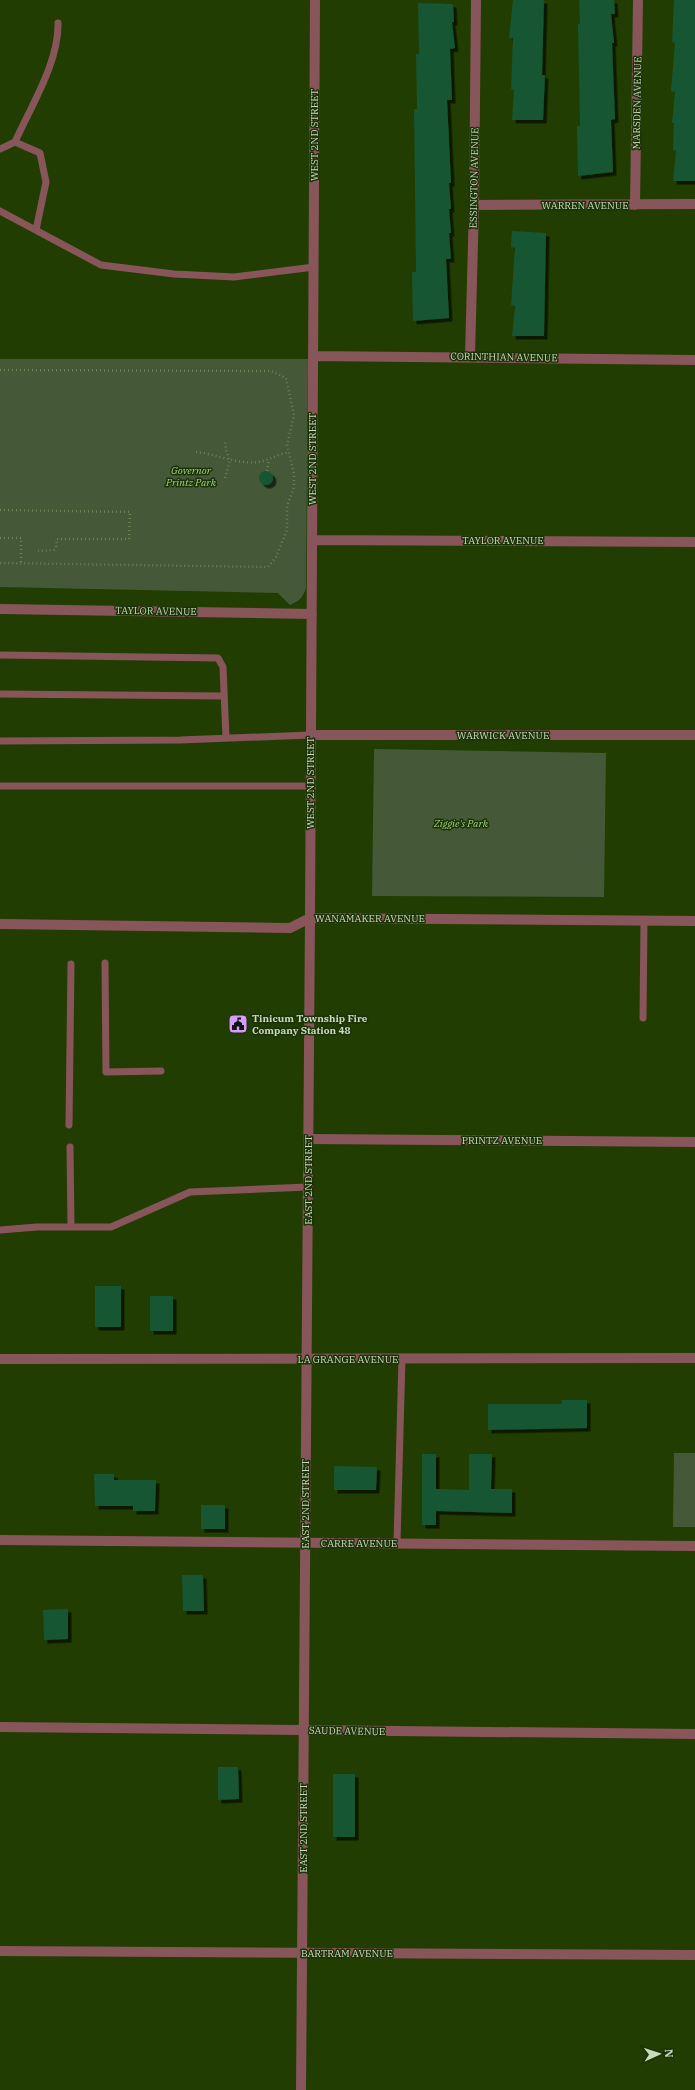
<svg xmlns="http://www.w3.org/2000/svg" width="695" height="2090" viewBox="0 0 695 2090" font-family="'IBM Plex Serif',serif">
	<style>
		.green { fill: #455838 }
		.building { fill: #175630; filter: url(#shadow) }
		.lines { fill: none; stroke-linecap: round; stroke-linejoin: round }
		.path { stroke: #698153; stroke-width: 2.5; stroke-dasharray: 1 3; stroke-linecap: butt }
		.service { stroke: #88555b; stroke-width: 7 }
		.minor { stroke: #88555b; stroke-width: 10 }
		.tertiary { stroke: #88555b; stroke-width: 10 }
		.labels { text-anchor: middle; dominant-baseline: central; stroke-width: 3; stroke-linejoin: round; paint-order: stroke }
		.street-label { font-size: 10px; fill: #c9dbbd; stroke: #1b3107 }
		.park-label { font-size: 10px; font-style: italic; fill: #a5d482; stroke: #1b3107 }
		.poi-label { font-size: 10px; font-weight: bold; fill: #c9dbbd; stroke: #1b3107; text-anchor: start }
	</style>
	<defs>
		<filter id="shadow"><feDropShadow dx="3.5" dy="3.5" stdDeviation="0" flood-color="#0009"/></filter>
	</defs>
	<rect width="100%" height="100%" fill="#213d02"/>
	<path class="green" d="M0 359H308L306 588C303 598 299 601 290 605L278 593 0 587Z
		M374 749 606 753 604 897 372 896Z
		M674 1453H695V1527H673Z"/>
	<path class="building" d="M513 0H544L542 75H545L543 120H512L514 90 511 89 513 38H509Z
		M579 0H614L615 14H611L614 43H612L615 119 611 120 613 172 578 176 577 126H580L578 24H580Z
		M674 0H695V181H673L676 151 673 150 674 123H672L675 92 671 91 675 43 672 42Z
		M418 3 453 4 454 22H452L455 48 450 49 452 100H447L451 183H449L451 209H449L451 233H449L451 259H446L449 318 413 321 412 272H416L414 109H417L416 54H419Z
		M512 231 546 233 544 336H512L515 306 511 305 515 248 511 247Z
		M259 478a7 7 0 1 1 14 0a7 7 0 1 1-14 0Z
		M95 1286H121V1327H95Z
		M150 1296H173V1331H150Z
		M562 1400H587V1428L488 1430V1404H562Z
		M422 1454H436V1489L469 1490V1454H492L491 1489H512V1513L436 1511V1525H422Z
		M334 1466 377 1467 376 1490H334Z
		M94 1474H114V1480H156L155 1511H133V1506H95Z
		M201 1505H225V1529H201Z
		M182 1575H203L204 1611H183Z
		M68 1609V1639L44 1640 43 1610Z
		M218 1767H238L239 1799 218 1800Z
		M333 1774H355V1837H333Z"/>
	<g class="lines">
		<path class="path" d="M0 370 271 371 286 378 294 415 287 445 294 474V487L287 506V530L276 557 268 567 0 563
			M196 452C217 454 237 465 259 462 269 460 279 454 289 452
			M267 471 269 460
			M225 478 230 460 226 450 225 442
			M0 510 130 512 129 539H57L56 547 54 550 38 551
			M0 538H21V563"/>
		<path class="service" d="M15 142C31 106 59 62 58 23
			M0 149 15 142 40 153 46 182 36 230
			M0 211 101 265 174 274 234 277 314 267
			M0 655 218 658 223 667 226 738
			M0 694 224 696
			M0 741 180 740 311 735
			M0 786H310
			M105 963 106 1072 161 1071
			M643 1018 644 920
			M69 1125 71 964
			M70 1147 71 1227
			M0 1230 37 1227H111L190 1192 308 1187
			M397 1543 402 1358"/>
		<path class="minor" d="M474 205 695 204
			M635 205 638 0
			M313 356 695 360
			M470 356 474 205 476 0
			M312 540 695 542
			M0 609 312 614
			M311 735H695
			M0 924 290 928 310 918 315 0
			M308 1139 695 1142
			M0 1359 695 1358
			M0 1540 695 1546
			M0 1727 695 1734
			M0 1951 695 1955"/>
		<path class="tertiary" d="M301 2090 310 918 695 921"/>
	</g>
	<defs>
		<symbol id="civic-square" viewBox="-11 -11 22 22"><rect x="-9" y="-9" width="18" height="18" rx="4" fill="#d79bf9" stroke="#1b3107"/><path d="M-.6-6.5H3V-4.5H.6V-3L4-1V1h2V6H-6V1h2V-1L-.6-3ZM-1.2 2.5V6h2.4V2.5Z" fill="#111"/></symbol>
	</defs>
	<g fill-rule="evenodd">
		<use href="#civic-square" x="227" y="1013" width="22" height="22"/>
	</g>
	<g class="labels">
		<g class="street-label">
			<text transform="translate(637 103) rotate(-89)">MARSDEN AVENUE</text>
			<text transform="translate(314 135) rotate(-90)">WEST 2ND STREET</text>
			<text transform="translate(474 178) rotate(-89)">ESSINGTON AVENUE</text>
			<text x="585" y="205">WARREN AVENUE</text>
			<text transform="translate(504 357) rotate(1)">CORINTHIAN AVENUE</text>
			<text transform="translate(312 459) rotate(-90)">WEST 2ND STREET</text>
			<text x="503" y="540">TAYLOR AVENUE</text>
			<text transform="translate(156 611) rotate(1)">TAYLOR AVENUE</text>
			<text x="503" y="735">WARWICK AVENUE</text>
			<text transform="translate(310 783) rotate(-90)">WEST 2ND STREET</text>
			<text x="370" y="918">WANAMAKER AVENUE</text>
			<text x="502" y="1140">PRINTZ AVENUE</text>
			<text transform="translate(308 1180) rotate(-90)">EAST 2ND STREET</text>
			<text x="348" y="1359">LA GRANGE AVENUE</text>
			<text transform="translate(305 1504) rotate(-90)">EAST 2ND STREET</text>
			<text x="359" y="1543">CARRE AVENUE</text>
			<text transform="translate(347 1731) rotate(1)">SAUDE AVENUE</text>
			<text transform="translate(303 1828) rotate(-90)">EAST 2ND STREET</text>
			<text x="347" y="1953">BARTRAM AVENUE</text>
		</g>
		<g class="park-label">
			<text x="191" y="470">Governor<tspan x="191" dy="12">Printz Park</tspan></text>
			<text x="461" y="823">Ziggie's Park</text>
		</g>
		<g class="poi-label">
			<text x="252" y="1018">Tinicum Township Fire<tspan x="252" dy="12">Company Station 48</tspan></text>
		</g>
	</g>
	<g transform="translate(659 2054) rotate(87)" stroke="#1b3107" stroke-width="3" paint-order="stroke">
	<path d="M0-3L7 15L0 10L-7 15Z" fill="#c9dbbd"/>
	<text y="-6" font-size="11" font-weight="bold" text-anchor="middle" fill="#c9dbbd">N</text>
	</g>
</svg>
